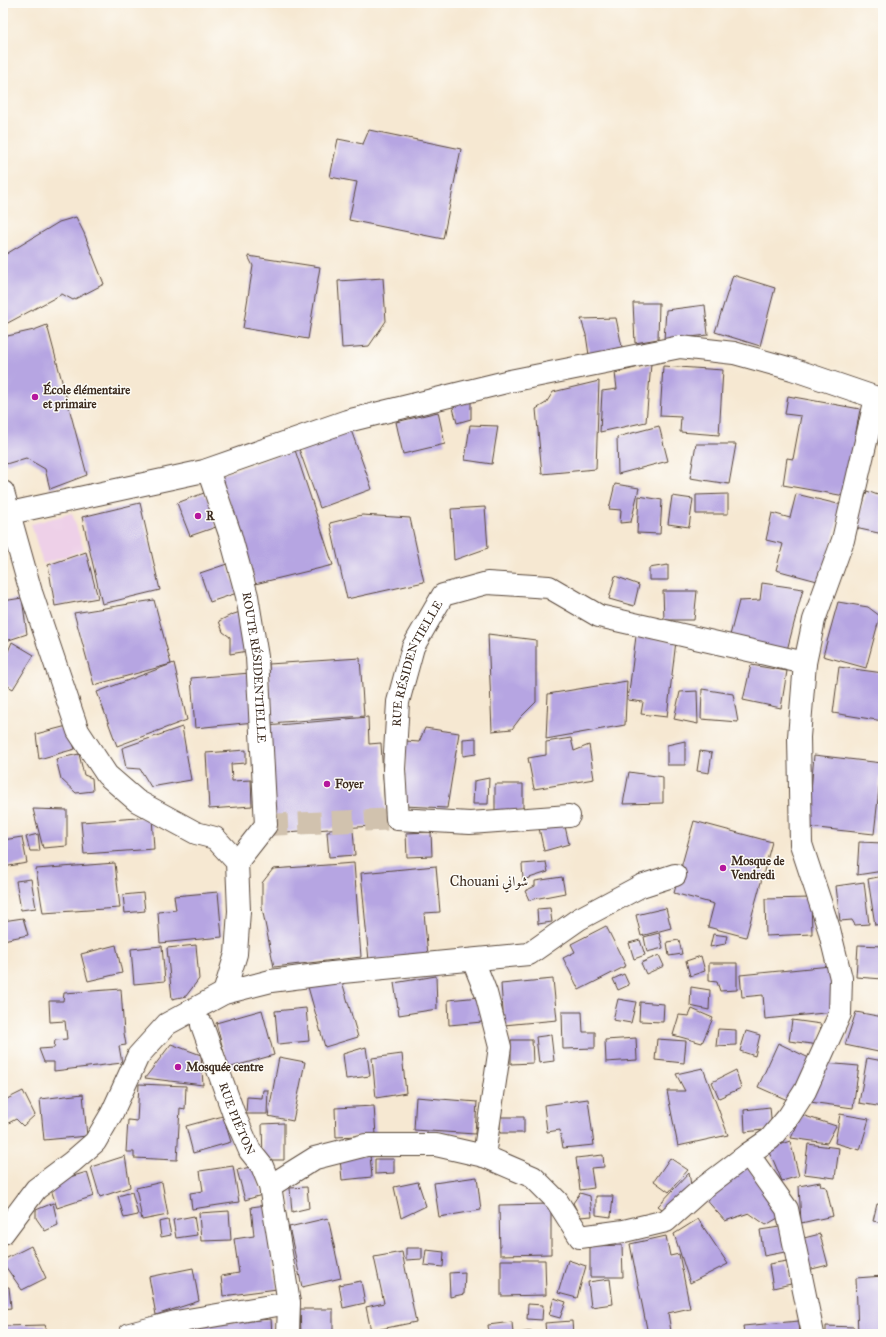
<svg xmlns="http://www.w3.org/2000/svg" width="886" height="1337" viewBox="0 0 886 1337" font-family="'IM FELL Great Primer',Amiri,serif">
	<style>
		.built { fill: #eed0e8 }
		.building { fill: #b6a5e2 }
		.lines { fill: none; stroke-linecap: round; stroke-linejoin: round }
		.minor-tunnel { stroke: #d1c2ae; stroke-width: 22; stroke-dasharray: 22 11; stroke-linecap: butt }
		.minor-casing { stroke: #574639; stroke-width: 24 }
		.minor { stroke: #fff; stroke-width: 22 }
		.poi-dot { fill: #b5179e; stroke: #fdfcf7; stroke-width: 1.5 }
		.labels { text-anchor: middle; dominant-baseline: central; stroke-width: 3; stroke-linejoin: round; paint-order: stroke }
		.poi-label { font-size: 12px; font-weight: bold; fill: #3b2a1e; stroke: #fdfcf7; text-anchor: start }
		.street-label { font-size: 12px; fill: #3b2a1e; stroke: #fdfcf7 }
		.quarter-label { font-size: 14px; fill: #3b2a1e; stroke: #fdfcf7 }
	</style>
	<rect width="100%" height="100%" fill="#fdfcf7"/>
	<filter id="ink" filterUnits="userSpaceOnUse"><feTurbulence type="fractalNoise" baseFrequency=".025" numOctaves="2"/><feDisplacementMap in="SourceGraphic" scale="8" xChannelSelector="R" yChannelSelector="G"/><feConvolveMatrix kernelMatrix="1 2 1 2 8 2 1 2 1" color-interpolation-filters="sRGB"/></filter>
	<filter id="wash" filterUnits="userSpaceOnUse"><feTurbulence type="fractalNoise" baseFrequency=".012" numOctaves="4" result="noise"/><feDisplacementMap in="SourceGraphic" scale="16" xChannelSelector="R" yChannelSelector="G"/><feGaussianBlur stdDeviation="0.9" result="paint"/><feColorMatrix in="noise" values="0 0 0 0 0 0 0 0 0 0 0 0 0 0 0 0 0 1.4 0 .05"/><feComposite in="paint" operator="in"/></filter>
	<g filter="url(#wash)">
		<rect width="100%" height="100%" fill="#f6e8d2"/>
		<path class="built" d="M72 513 84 550 43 564 31 524Z"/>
		<g id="blocks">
			<path class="building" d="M369 130 461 149 443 239 349 220 357 182 330 177 338 139 363 144Z
				M76 217 84 233 104 284 73 300 62 294 4 325 3 256 59 222Z
				M248 256 320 267 308 339 243 328 253 266Z
				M733 275 775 288 760 346 715 332Z
				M383 278 386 321 369 346 342 348 338 281Z
				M633 303H659L658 339 635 343Z
				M705 305 708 335 664 340 666 310Z
				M616 318 622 347 589 355 586 335 581 319Z
				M47 325 87 475 50 489 45 469 26 458 6 464 3 460V337L34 330Z
				M651 364 646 422 600 432 602 391 617 389 615 373Z
				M663 366 723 370 719 435 680 432 681 417 660 416Z
				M599 381 596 469 542 474 536 409 546 403 553 392Z
				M788 396 860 409 845 496 783 485 787 458 793 459 801 416 785 414Z
				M471 399V419L457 423 452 404Z
				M438 412 445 444 403 454 396 422Z
				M470 425 498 426 492 464 465 460Z
				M659 426 668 461 618 474 617 437Z
				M351 430 372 489 320 508 299 449Z
				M696 444H736L729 484 690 478Z
				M295 450 333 565 255 584 240 529 218 476Z
				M615 484 639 488 631 522 620 523 621 510 609 509Z
				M867 491 883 497V534L855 528Z
				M204 493 211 505 216 527 190 536 177 503Z
				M728 494V514H696V495Z
				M796 494 842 505 821 582 776 570 783 544 766 540 772 513 790 518Z
				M639 496 662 500 660 534 637 533Z
				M672 496 693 499 689 527 668 524Z
				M140 503 160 590 102 604 82 517Z
				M485 507 488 548 454 560 451 509Z
				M362 515 410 518 424 582 347 599 330 523Z
				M86 552 98 598 55 606 48 565Z
				M227 564 237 593 210 602 200 573Z
				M668 565V580H649V568Z
				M615 576 639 585 634 606 609 599Z
				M762 583 803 589 786 654 729 639 739 601 760 600Z
				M663 591H697L694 620H664Z
				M22 598 27 634 3 642V601Z
				M154 600 171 664 94 685 74 613Z
				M838 602 868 607 880 616 866 668 823 656Z
				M240 612 248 651 230 654V637L223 632 219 621 231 615Z
				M488 634 536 640V702L521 717 512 729 492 731Z
				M636 636 676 641 667 717 641 714 643 702 628 700Z
				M12 642 34 655 13 689 3 683V663Z
				M360 658 364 716 270 723 269 664Z
				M174 663 187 720 117 746 97 692Z
				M751 665 787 671 781 708 743 700Z
				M839 667 883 673V721L833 713Z
				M250 673 254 722 195 728 191 678Z
				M627 681 625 725 546 739 548 694Z
				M702 689 733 694 738 722 701 719Z
				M697 691 698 724 674 719 680 692Z
				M368 717 369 744 381 743 386 825 272 833 267 726Z
				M67 726 75 749 39 759 36 734Z
				M182 727 191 780 151 787 140 769 126 768 122 748Z
				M425 728 459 733 447 808 404 806 406 741 419 742Z
				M476 738V754L463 756V739Z
				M571 738 574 751 589 745 594 779 534 789 528 758 546 755V742Z
				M685 741V765H667V745Z
				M246 750V763L231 764 232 781 251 780 252 806 209 809 206 753Z
				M700 751 712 753 709 773 697 771Z
				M79 754 84 775 92 778 93 791 76 793 61 779 56 759Z
				M814 755 882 763 874 834 808 827Z
				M629 772 663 777V803L623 804Z
				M489 778 488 804H473L474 781Z
				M495 784H523V811L495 812Z
				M33 809 67 810V846L43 848Z
				M152 817 154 849 84 854 81 822Z
				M694 821 772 842 746 937 708 927 714 904 674 893Z
				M564 822 569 844 544 851 539 828Z
				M353 830 355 855 329 857 327 832Z
				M431 832 432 856 407 857 406 833Z
				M38 834 40 851H30L26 837Z
				M22 837 27 863 3 867V840Z
				M859 842 883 843V871L857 875Z
				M546 862 548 872 523 880 522 864Z
				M115 863 120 908 43 913 36 869Z
				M354 863 361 957 274 967 262 908V883L273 869Z
				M436 866 440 912 424 913 428 955 369 961 361 873Z
				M883 876V924L875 925 868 879Z
				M562 877 565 893 529 900 525 891 535 886V881Z
				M31 879 36 908 21 910 16 881Z
				M864 882 869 924 855 925 852 920 840 921 836 886Z
				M218 892 222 937 160 943 158 912 176 910 174 896Z
				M143 893 145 911 125 913 123 895Z
				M811 898 812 934 766 936 765 899Z
				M550 908 552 922 538 924 537 909Z
				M666 908 671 928 641 936 636 915Z
				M23 918 28 935 3 940V921Z
				M606 926 626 966 579 990 563 958 575 952 571 944Z
				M659 933 663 948 647 952 644 937Z
				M713 934 727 936 725 944 710 947Z
				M640 940 645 955 634 959 629 943Z
				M679 940 682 954 669 956 667 942Z
				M116 945 122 973 88 981 81 954Z
				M196 945 199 979 186 996 172 999 167 948Z
				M858 945 883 946V979L856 977Z
				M162 946 165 981 134 984 131 949Z
				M659 955 664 966 646 974 641 963Z
				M701 956 705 971 690 976 686 961Z
				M709 963H737V990L720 991 717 982 709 981Z
				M830 966 834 1012 765 1019 763 995 742 997 740 975Z
				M624 974 629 985 618 990 613 979Z
				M436 976 437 1009 399 1015 394 983Z
				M341 978 358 1037 325 1047 308 987Z
				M553 979 557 1020 504 1025 501 984Z
				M691 987 710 990 709 1010 690 1006Z
				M121 989 124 1033 126 1045 119 1046 122 1063 54 1071V1062H44L39 1049 54 1048 55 1040 67 1039 65 1021 50 1022 49 1001H63L64 993Z
				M480 997 482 1022 449 1025 448 1000Z
				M618 999 636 1002 631 1023 613 1020Z
				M640 1002 664 1004 663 1022 639 1021Z
				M306 1008 309 1041 278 1044 275 1011Z
				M692 1009 713 1018 702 1043 673 1035 679 1015 689 1016Z
				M262 1010 274 1055 228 1068 216 1023Z
				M562 1012H582L583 1032H595V1048L563 1049Z
				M856 1012 883 1017V1053L845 1045Z
				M792 1020 821 1024 819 1045 789 1041Z
				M718 1029 736 1030V1045L716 1046Z
				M746 1031 760 1035 755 1056 740 1051Z
				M551 1035 554 1061 539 1063 536 1037Z
				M636 1038 637 1060 606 1062 605 1040Z
				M657 1039 686 1041 684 1063 655 1060Z
				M511 1040H532L533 1063 511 1064Z
				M778 1043 811 1059 792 1102 758 1087Z
				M171 1044 201 1055 203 1085 145 1078Z
				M366 1047 370 1076 346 1079 343 1054Z
				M402 1054 406 1093 376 1098 372 1058Z
				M279 1057 305 1062 293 1121 268 1116Z
				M867 1058 883 1061V1107L859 1103Z
				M824 1063 859 1066 853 1108 810 1102Z
				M703 1068 728 1135 678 1146 667 1091H685L676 1074Z
				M736 1070 741 1088 719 1098 712 1082Z
				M139 1084 186 1086 185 1109 180 1108 177 1160 134 1158V1152H126L128 1120 137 1121Z
				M263 1090H268L267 1114H246L247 1097 262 1098Z
				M23 1091 35 1115 23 1126 16 1119 3 1126V1101Z
				M83 1094 87 1136 44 1140 40 1099Z
				M416 1097 477 1102 475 1134 414 1130Z
				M588 1099 594 1145 563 1148 560 1130 547 1132 544 1105Z
				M374 1106 376 1135 336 1137 335 1108Z
				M770 1107 772 1129 745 1132 744 1110Z
				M840 1114 869 1119 860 1150 835 1143Z
				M802 1115 836 1126 827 1143 791 1138Z
				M223 1116 231 1142 193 1153 186 1126Z
				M500 1117H524V1133H500Z
				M284 1123V1160H263L262 1124Z
				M790 1141 799 1176 782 1181 774 1162 767 1149Z
				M808 1144 839 1148 835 1178 804 1174Z
				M370 1155 372 1177 342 1180 340 1158Z
				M603 1155 604 1167 591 1168 594 1188 580 1190 576 1158Z
				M125 1156 130 1187 100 1197 91 1167Z
				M670 1158 688 1170 669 1192 654 1181Z
				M375 1159H394V1173L375 1174Z
				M745 1163 783 1215 766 1225 749 1213 725 1221 703 1196Z
				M233 1166 239 1202 192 1209 190 1193 203 1191 200 1171Z
				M255 1166 262 1195 245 1200 237 1170Z
				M87 1172 94 1196 57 1208 49 1183Z
				M689 1173 692 1191 667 1213 658 1206Z
				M477 1177 481 1210 439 1217 434 1183Z
				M162 1182 168 1215 142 1220 136 1188Z
				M418 1182 426 1206 401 1218 394 1187Z
				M820 1182 821 1186 826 1187 833 1216 801 1223 799 1186Z
				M307 1187 309 1208 292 1212 290 1188Z
				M132 1192 138 1215 124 1218 118 1196Z
				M580 1193 590 1196 592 1216 580 1217 573 1203Z
				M596 1196H613L611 1217 596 1215Z
				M53 1203 58 1225 45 1231 36 1218V1210Z
				M551 1204V1254L500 1255 499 1205Z
				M877 1204 883 1205V1223L873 1221Z
				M266 1205 277 1289 223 1296 221 1276 239 1273 234 1239 254 1236 251 1207Z
				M229 1211 231 1240 201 1241 199 1213Z
				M194 1216 197 1235 176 1238 173 1220Z
				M328 1218 341 1278 302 1287 289 1227Z
				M698 1219 728 1264 690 1283 674 1234Z
				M168 1220 171 1235 161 1237 159 1222Z
				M786 1226 790 1251 764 1256 760 1230Z
				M820 1234 828 1265 808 1270 800 1239Z
				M666 1236 670 1256 679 1254 690 1308 668 1313 671 1331 659 1334H648L630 1244Z
				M622 1245 623 1277H590V1246Z
				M31 1246 46 1278 22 1290 3 1263V1260Z
				M406 1248H422V1259L406 1260Z
				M426 1250 444 1252 443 1267 424 1265Z
				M402 1252 416 1322 371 1331 366 1307 384 1303 374 1257Z
				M501 1260H545L546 1295 501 1296Z
				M568 1260 586 1266 577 1298 558 1293Z
				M787 1261 791 1284 773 1288 769 1264Z
				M193 1268 199 1301 156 1315 149 1277Z
				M465 1272 464 1294 450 1297 449 1273Z
				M883 1276V1334H858L856 1278Z
				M610 1279 613 1304 591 1307 588 1282Z
				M361 1281 365 1303 343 1308 339 1285Z
				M3 1287H9L11 1308 3 1309Z
				M554 1298 566 1302 560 1318 549 1315Z
				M528 1304 543 1305 542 1320 527 1319Z
				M300 1309H333V1334H301Z
				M271 1319 272 1334H188L187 1326Z
				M572 1321 573 1334H546L545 1323Z
				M799 1321 800 1334H744L743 1326Z
				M512 1322 513 1334H489L488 1325Z
				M45 1325 48 1334H3V1326Z
				M826 1326 854 1327V1334H826Z
				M532 1331 533 1334H518V1333Z"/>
		</g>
	</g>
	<g filter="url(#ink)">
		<use href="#blocks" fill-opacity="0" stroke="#574639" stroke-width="1"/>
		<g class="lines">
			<path class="minor-tunnel" d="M266 825 397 819"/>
			<defs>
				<g id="minor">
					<path id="s1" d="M208 470 230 534 247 596 257 657 266 825 237 862"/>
					<path d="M3 492 31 592 78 731 107 775 137 801 196 833 215 838 237 862 239 911 236 954 224 993"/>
					<path d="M10 513 204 471 347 421 510 381 680 347 734 353 792 369 883 400"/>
					<path id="s2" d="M569 816 470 823 397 819 394 769 398 702 413 647 443 595 487 583 549 587 599 616 805 663"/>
					<path d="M473 960 486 993 500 1047 484 1156"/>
					<path id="s3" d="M202 1025 233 1112 250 1151 262 1166 270 1186 289 1303 288 1334"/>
					<path d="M270 1186 315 1158 366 1145H436L484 1156 533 1177 557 1201 580 1237 624 1231 666 1221 702 1189 748 1154"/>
					<path d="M3 1233 36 1189 72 1162 95 1142 112 1113 138 1056 167 1024 224 993 271 981 332 973 529 954 579 919 641 886 675 875"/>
					<path d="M130 1334 176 1322 289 1303"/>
					<path d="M813 1334 787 1209 748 1154 770 1139 789 1116 805 1091 840 1014 841 978 829 929 801 844 799 737 805 663 814 620 843 540 876 398"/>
				</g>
			</defs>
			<use href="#minor" class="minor-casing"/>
			<use href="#minor" class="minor"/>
		</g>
	</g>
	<g class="poi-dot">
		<circle cx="35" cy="397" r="4"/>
		<circle cx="198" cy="516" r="4"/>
		<circle cx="327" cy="784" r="4"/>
		<circle cx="723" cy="868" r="4"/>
		<circle cx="178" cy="1067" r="4"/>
	</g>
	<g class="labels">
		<g class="poi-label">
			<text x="43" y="390">École élémentaire<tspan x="43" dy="14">et primaire</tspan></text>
			<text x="206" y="516">R</text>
			<text x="335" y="784">Foyer</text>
			<text x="731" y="861">Mosque de<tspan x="731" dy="14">Vendredi</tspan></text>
			<text x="186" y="1067">Mosquée centre</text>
		</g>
		<g class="street-label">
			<text stroke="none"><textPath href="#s2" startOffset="332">RUE RÉSIDENTIELLE</textPath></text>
			<text stroke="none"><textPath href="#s1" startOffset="204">ROUTE RÉSIDENTIELLE</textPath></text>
			<text stroke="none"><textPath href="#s3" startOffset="100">RUE PIÉTON</textPath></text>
		</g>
		<g class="quarter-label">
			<text x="489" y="881">Chouani شواني</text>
		</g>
	</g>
	<rect width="886" height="1337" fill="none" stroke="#fdfcf7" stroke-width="16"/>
</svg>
